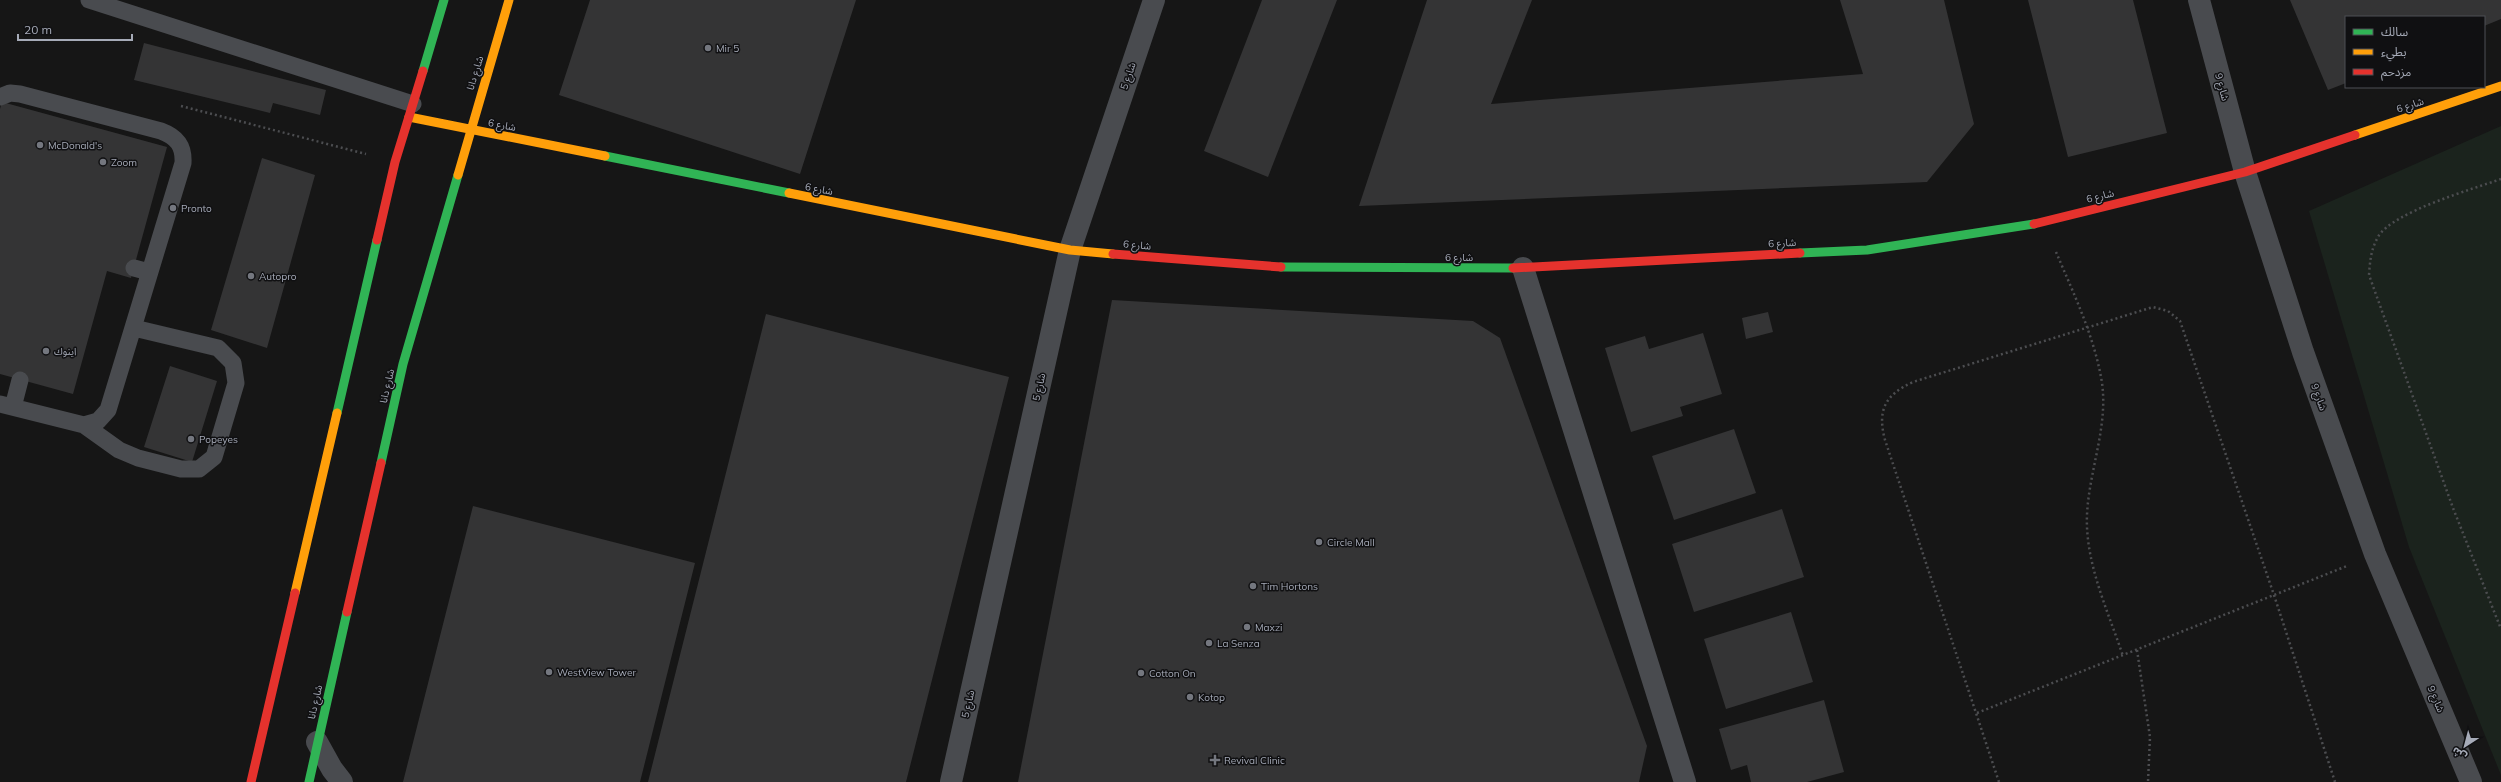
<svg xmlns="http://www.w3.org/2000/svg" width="2501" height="782" viewBox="0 0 2501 782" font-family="Mulish,'Noto Sans Arabic',sans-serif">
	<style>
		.green { fill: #1b231d }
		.building { fill: #343435 }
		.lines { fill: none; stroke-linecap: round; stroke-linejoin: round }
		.path { stroke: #4c4d50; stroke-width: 2.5; stroke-dasharray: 2 3; stroke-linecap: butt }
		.lane { stroke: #494b4f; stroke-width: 17 }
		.street { stroke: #494b4f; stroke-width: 22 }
		.fast { stroke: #30b455; stroke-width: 9 }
		.slow { stroke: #ff9f0a; stroke-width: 9 }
		.jam { stroke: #e5322d; stroke-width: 9 }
		.poi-dot { fill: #74777f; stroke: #101012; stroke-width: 1.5 }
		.labels { text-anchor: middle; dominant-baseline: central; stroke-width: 3; stroke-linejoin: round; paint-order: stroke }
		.poi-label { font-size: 10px; fill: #a6abb8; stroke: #101012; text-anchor: start }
		.street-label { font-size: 10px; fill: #a6abb8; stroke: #101012 }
	</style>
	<rect width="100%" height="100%" fill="#161616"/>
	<path class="green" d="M2501 126V775L2409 547 2309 211Z"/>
	<path class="building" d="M590 0H856L800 174 559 95Z
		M1262 0H1337L1268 177 1204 151Z
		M1427 0H1532L1491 104 1863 74 1840 0H1944L1974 124 1927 182 1359 206Z
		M2028 0H2133L2167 133 2068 157Z
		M2290 0H2501V19L2484 26V17H2346V83L2328 90Z
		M144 43 326 90 320 115 273 103 270 113 134 80Z
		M2 102 167 147 131 278 107 271 73 394 0 374V109Z
		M262 158 315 175 267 348 211 330Z
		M1112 300 1473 321 1500 338 1647 746 1639 782H1018Z
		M1768 312 1773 332 1746 339 1742 318Z
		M766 314 1009 377 906 782H648Z
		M1703 333 1722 394 1680 407 1683 416 1631 432 1605 348 1645 336 1649 349Z
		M170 366 217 381 192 462 144 447Z
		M1734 429 1756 493 1674 520 1652 456Z
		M473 506 695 563 640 782H403Z
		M1782 509 1804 577 1694 612 1672 544Z
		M1791 612 1813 682 1726 709 1704 639Z
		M1824 700 1844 772 1807 782H1751L1747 765 1731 770 1719 729Z"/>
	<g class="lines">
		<path class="path" d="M181 106 366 154
			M2501 179C2473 189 2392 212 2378 237 2371 249 2370 261 2369 275L2453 508 2501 629
			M2056 252C2073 292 2093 334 2101 377 2110 423 2089 469 2087 515 2085 563 2108 611 2123 656
			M2137 650 2150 737 2148 782
			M1977 713 2347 566
			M1999 782 1885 440C1877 410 1885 395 1913 382L2153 307 2168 311 2180 321 2274 595 2335 782"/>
		<path class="lane" d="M89 0 413 104
			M0 97 10 93 20 94 161 131C177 137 184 146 183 163L108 410 98 421 84 425 0 404
			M134 268 149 272
			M13 407 20 380
			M84 425 119 450 138 458 181 469H199L214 457 236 383 233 363 218 348 134 328"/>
		<path class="street" d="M2199 0 2245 172 2303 352 2375 554 2471 782
			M1523 268 1685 782
			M317 742 332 769 342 782
			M951 782 1070 250 1154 0"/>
		<path class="fast" d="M423 71 444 0
			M605 156 789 193
			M1800 253 1867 250 2034 224
			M1281 267 1513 268
			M337 413 377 240
			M381 463 403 364 458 175
			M309 782 347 612"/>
		<path class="slow" d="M409 117 605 156
			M2355 135 2501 86
			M458 175 509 0
			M789 193 1070 250 1113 254
			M295 593 337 413"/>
		<path class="jam" d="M2034 224 2245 172 2355 135
			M377 240 395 162 423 71
			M1113 254 1281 267
			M1513 268 1800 253
			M347 612 381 463
			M251 782 295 593"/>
	</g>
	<g class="poi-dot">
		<circle cx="708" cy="48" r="4"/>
		<circle cx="40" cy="145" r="4"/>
		<circle cx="103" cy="162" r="4"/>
		<circle cx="173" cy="208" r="4"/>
		<circle cx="251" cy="276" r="4"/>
		<circle cx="46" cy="351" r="4"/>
		<circle cx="191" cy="439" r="4"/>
		<circle cx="1319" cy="542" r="4"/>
		<circle cx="1253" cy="586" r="4"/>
		<circle cx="1247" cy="627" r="4"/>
		<circle cx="1209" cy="643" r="4"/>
		<circle cx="549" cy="672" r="4"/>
		<circle cx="1141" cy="673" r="4"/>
		<circle cx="1190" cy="697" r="4"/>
		<path d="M1213 754h4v4h4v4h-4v4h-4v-4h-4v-4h4z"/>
	</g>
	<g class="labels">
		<g class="poi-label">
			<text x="716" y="48">Mir 5</text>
			<text x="48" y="145">McDonald's</text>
			<text x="111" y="162">Zoom</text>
			<text x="181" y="208">Pronto</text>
			<text x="259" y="276">Autopro</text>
			<text x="54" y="351">اينوك</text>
			<text x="199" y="439">Popeyes</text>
			<text x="1327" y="542">Circle Mall</text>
			<text x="1261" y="586">Tim Hortons</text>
			<text x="1255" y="627">Maxzi</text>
			<text x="1217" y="643">La Senza</text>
			<text x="557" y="672">WestView Tower</text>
			<text x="1149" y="673">Cotton On</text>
			<text x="1198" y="697">Kotop</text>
			<text x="1224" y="760">Revival Clinic</text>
		</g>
		<g class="street-label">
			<text transform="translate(475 73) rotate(-73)">شارع دانا</text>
			<text transform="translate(1128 76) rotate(-71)">شارع 5</text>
			<text transform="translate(2222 87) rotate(75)">شارع 9</text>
			<text transform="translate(2410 105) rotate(-18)">شارع 6</text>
			<text transform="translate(502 125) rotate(11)">شارع 6</text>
			<text transform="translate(819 189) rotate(11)">شارع 6</text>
			<text transform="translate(2100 196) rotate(-14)">شارع 6</text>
			<text transform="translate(1782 243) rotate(-3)">شارع 6</text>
			<text transform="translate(1137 245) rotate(5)">شارع 6</text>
			<text x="1459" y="257">شارع 6</text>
			<text transform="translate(387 386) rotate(-77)">شارع دانا</text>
			<text transform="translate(1039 387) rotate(-77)">شارع 5</text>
			<text transform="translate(2319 397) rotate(70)">شارع 9</text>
			<text transform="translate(2436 699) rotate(67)">شارع 9</text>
			<text transform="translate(315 702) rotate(-77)">شارع دانا</text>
			<text transform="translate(968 704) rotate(-77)">شارع 5</text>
		</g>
	</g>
	<rect x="2345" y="16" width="140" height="72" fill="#101012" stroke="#4c4e54"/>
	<rect x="2353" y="29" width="20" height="6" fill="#30b455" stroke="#4c4e54"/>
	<text x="2381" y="36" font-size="12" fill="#a6abb8">سالك</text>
	<rect x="2353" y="49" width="20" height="6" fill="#ff9f0a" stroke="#4c4e54"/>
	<text x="2381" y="56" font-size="12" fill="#a6abb8">بطيء</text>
	<rect x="2353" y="69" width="20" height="6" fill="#e5322d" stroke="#4c4e54"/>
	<text x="2381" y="76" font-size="12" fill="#a6abb8">مزدحم</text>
	<g transform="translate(2465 746) rotate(216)" stroke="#101012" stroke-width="3" paint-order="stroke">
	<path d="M0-3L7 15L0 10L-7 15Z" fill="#a6abb8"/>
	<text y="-6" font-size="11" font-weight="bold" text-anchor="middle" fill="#a6abb8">ش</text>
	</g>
	<path d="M18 34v6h114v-6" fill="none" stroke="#a6abb8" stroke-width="2"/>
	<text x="24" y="34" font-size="12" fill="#a6abb8" stroke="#101012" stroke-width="3" paint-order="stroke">20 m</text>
</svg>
